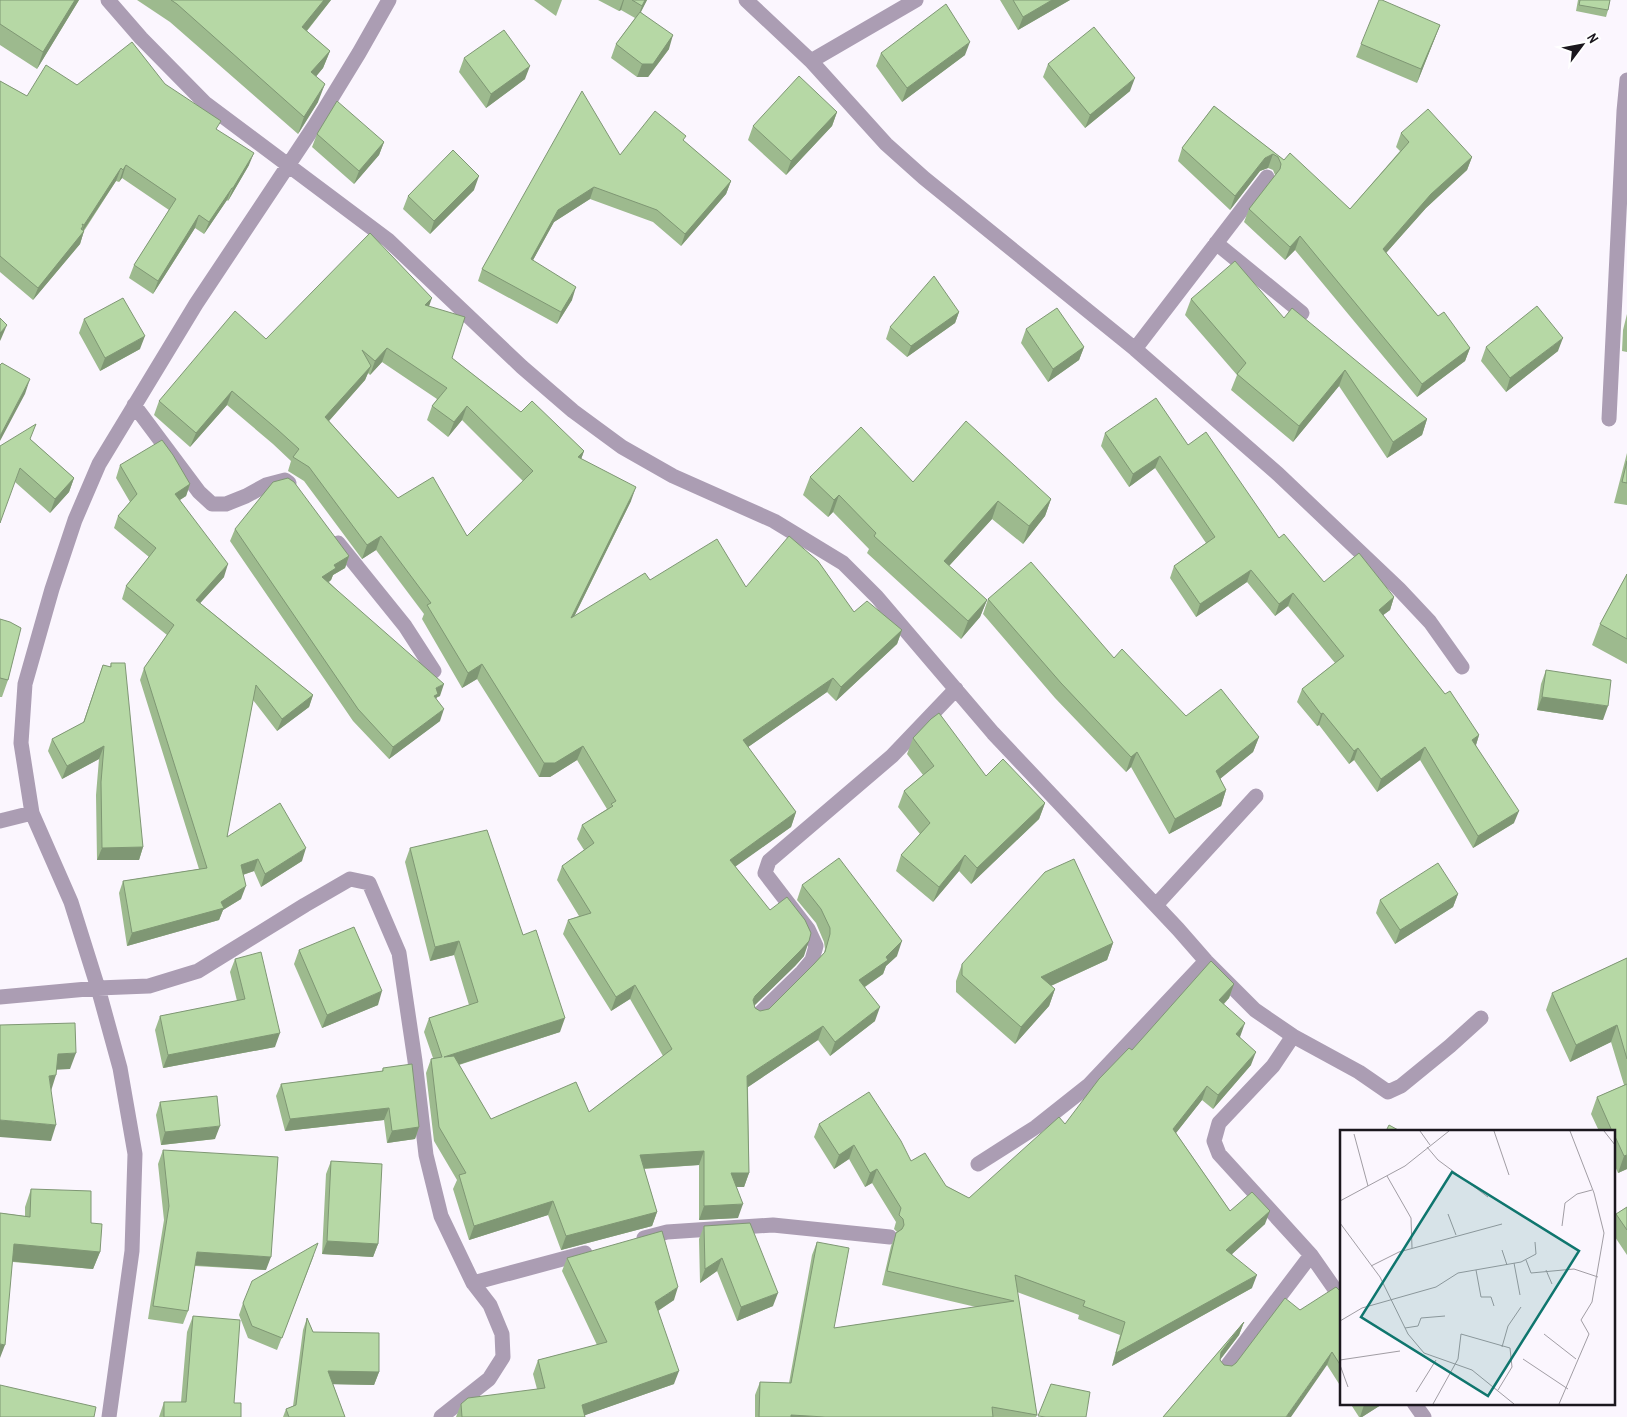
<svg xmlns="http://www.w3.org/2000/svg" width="1627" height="1417" viewBox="0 0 1627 1417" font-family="'Archivo Narrow',sans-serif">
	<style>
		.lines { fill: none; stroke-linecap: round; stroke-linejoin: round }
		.minor { stroke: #ab9db3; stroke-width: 15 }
		.wall { fill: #9dba8e; fill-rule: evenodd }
		.shaded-wall { fill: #7f9774 }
		.building { fill: #b6d8a5; stroke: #7f9774; fill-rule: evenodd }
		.inset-road { fill: none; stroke: #a19da4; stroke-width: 1 }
		.view { fill: #0f766e; fill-opacity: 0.15; stroke: #0f766e; stroke-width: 2.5 }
		.inset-edge { fill: none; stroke: #1b171e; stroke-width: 2.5 }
	</style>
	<rect width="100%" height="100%" fill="#fbf6fe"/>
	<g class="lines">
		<path class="minor" d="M108 0 141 38 205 103 388 240 522 367 573 411 622 447 673 476 774 521 843 563 877 597 993 733 1178 929 1206 961 1255 1010 1293 1036 1359 1072 1388 1092 1401 1086 1450 1046 1481 1018
			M746 0 811 61 886 144 924 178 1135 349 1278 474 1399 589 1430 622 1462 667
			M811 61 916 0
			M1216 243 1302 313
			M1135 349 1267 177
			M134 405 199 492 212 504H226L246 496 266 485 285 480 289 483
			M1609 419 1624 111 1627 80
			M338 543 405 626 434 671
			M0 821 32 813
			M1156 905 1256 796
			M0 997 98 988 149 986 198 971 305 905 350 879 369 883 399 953 415 1061 426 1155 441 1216 473 1283 490 1305 502 1334 503 1357 489 1379 441 1417
			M757 1016 802 972 812 960 816 946 808 929 765 873 769 861 892 756 956 689
			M1293 1036 1273 1066 1219 1123 1214 1141 1219 1154 1311 1255 1341 1298
			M978 1164 1036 1127 1089 1085 1206 961
			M644 1238 667 1232 773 1225 890 1237
			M473 1283 585 1253
			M1224 1370 1311 1255
			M1414 1403 1424 1417
			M109 1417 132 1251 135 1154 120 1068 98 988 71 902 32 813 21 743 25 684 52 589 75 520 99 464 196 304 315 125 359 53 389 0"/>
	</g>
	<path class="wall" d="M0 0H79L37 69 0 45Z
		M137 0H331L307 31 330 51 323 68 316 76 318 102 298 134 170 22Z
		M534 0H562L556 16Z
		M598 0H647L641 12 669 49 648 77H637L611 58 616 44 635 18 621 10 619 11Z
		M1000 0H1070L1018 30Z
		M1578 0H1610L1608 10 1606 17 1576 11Z
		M1440 25 1417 83 1356 57 1361 44Z
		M881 53 965 55 902 102 876 66Z
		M464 58 525 79 486 108 459 72Z
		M1048 64 1130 91 1085 128 1043 77Z
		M0 81 27 96 77 85 165 84 217 130 249 165 228 201 227 200 204 234 195 228 153 294 129 278 134 265 169 210 122 178 119 182 116 181 84 231 80 244 33 300 0 272Z
		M1214 106 1284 160 1350 209 1400 151 1396 147 1401 133 1472 157 1467 170 1426 208 1386 253 1438 316 1470 348 1465 361 1417 397 1295 250 1285 260 1244 222 1249 209 1275 175 1273 170 1268 168 1260 171 1230 210 1178 161 1182 148Z
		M837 112 832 126 786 175 748 140 753 126Z
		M317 134 384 142 379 155 354 184 312 147Z
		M684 141 731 181 726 194 681 246 653 222 590 199 554 222 533 260 572 300 557 324 478 281 482 269 620 155Z
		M474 190 430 234 403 209 408 196Z
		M1191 299 1284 318 1427 419 1422 435 1387 458 1339 386 1293 442 1231 390 1237 375 1185 315Z
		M429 306 452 358 521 412 584 451 581 459 631 501 574 617 650 580 746 587 854 612 902 630 897 644 836 701 827 692 748 747 796 812 791 827 735 866 804 956 795 966 754 1005 755 1008 760 1011 769 1009 814 964 824 953 825 949 824 942 816 923 797 900 802 885 897 956 886 966 883 974 865 987 875 1021 830 1056 818 1040 748 1087 749 1173 744 1187H736L738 1218 699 1220V1165L644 1169 657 1212 652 1226 561 1250 548 1215 469 1240 453 1189 457 1180 434 1141 426 1073 431 1059 433 1058 424 1032 429 1018 469 1005 454 955 430 961 405 862 410 848 523 935 560 1032 459 1065 491 1119 589 1112 663 1056 630 999 611 1011 563 934 568 920 579 916 557 880 562 866 584 850 577 839 582 825 607 809 577 760 550 777H539L477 679 462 688 422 619 424 614 376 550 362 559 304 481 288 471 291 461 273 444 227 405 190 447 154 415 159 401 266 339ZM382 362 437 399 432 406 427 420 448 437 462 420 523 481 467 536 398 498 329 421 365 380 368 373 370 375Z
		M959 312 955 323 907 357 886 339 890 327Z
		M1627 314V352L1622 351 1623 330Z
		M84 319 140 349 100 371 79 333Z
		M1026 329 1084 347 1079 360 1048 382 1021 343Z
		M1486 347 1558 351 1506 392 1481 361Z
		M1105 433 1188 445 1279 538 1324 582 1394 597 1390 610 1383 615 1445 694 1479 735 1476 745 1514 823 1473 848 1420 760 1377 792 1354 760 1349 764 1319 725 1317 726 1297 702 1302 689 1335 663 1288 606 1275 616 1247 582 1196 617 1170 578 1174 566 1206 543 1155 468 1129 487 1101 446Z
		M30 439 74 478 69 492 50 513 15 482Z
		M1627 453V505L1614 503Z
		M120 465 190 484 186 496 180 500 224 577 200 603 313 695 309 707 277 731 253 700 227 837 302 861 261 887 254 871 243 875 241 899 223 910 219 920 127 946 119 893 123 881 199 869 140 680 144 668 167 635 122 599 126 586 149 557 114 528 118 516 130 502 116 478Z
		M810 477 913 482 1051 499 1045 516 1023 544 992 519 949 566 987 600 980 617 961 639 867 553 869 549 833 512 828 517 803 495Z
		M235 529 349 556 345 568 333 575 331 580 329 582 440 696 436 698 440 721 389 759 353 721 230 541Z
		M1627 574V664L1592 645 1600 624Z
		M988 599 1114 658 1186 716 1259 737 1253 752 1220 779 1226 790 1221 806 1169 834 1131 767 1126 772 1055 698 983 614Z
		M0 619 8 680 2 697H0Z
		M111 663 143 847 139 860H97L96 795 99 759 62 779 48 751 52 739 83 723 103 665 110 667Z
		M1546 670 1603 720 1537 710 1541 684Z
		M913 738 986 776 1045 803 1039 819 971 884 959 871 933 902 896 871 901 855 920 834 898 807 904 791 923 775 907 754Z
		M1458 894 1453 907 1395 944 1376 913 1380 900Z
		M1113 943 1107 960 1051 986 1055 989 1049 1006 1015 1044 956 992V981L962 964Z
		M299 950 378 1005 322 1028 294 964Z
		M1627 958V1169L1618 1173 1613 1162V1131H1599L1591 1114 1597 1097 1624 1085 1611 1042 1570 1062 1546 1010 1552 993Z
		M235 959 275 1047 163 1068 155 1030 160 1016 237 1001 230 972Z
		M1234 984 1229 998 1224 1004 1240 1037 1251 1065 1213 1109 1202 1100 1176 1133 1230 1211 1265 1224 1232 1254 1252 1288 1112 1366 1120 1335 1078 1319 1079 1315 1017 1292 1037 1415 1036 1417H755V1395L760 1382 789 1383 812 1255 817 1242 834 1328 976 1307 882 1285 891 1246 896 1233 897 1232 894 1229 896 1222 872 1183 865 1187 849 1159 834 1169 814 1137 819 1124 911 1161 946 1186 969 1198 1065 1124 1132 1050Z
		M383 1068 419 1127 415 1139 387 1143 384 1120 285 1131 276 1096 281 1084 382 1071Z
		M160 1102 215 1139 161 1145 156 1115Z
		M163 1150 266 1270 195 1266 188 1311 183 1324 148 1319 164 1220 158 1164Z
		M331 1161 378 1244 373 1257 322 1254 326 1174Z
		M31 1189 91 1223 100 1252 93 1269 13 1262 0 1213 25 1216V1207Z
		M1627 1207V1255L1613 1234V1222L1616 1214Z
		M704 1226 773 1306 737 1321 717 1271 700 1283 699 1239Z
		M314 1255 277 1350 248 1338 239 1315 243 1303Z
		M567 1258 674 1300 658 1311 674 1384 585 1415V1417H456L461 1404 537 1389 533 1374 538 1360 597 1345 562 1271Z
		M1341 1292V1387L1327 1365 1163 1417 1244 1322 1239 1335 1220 1360 1224 1365 1232 1366 1300 1310Z
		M193 1316 234 1403 241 1417H159L164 1402H181L187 1332Z
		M307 1318 313 1332 379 1372 374 1385 333 1384 345 1417H283L286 1409 293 1406 303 1330Z
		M1350 1403H1384L1362 1417H1359Z"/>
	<path class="shaded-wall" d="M75 0H79L37 69 43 52Z
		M324 0H331L296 44 302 27Z
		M623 0H624L621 10 619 11Z
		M645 0H647L637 19 642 6Z
		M1052 0H1070L1018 30 1023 17Z
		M1440 25 1435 38 1417 83 1421 69Z
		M673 35 669 49 648 77H637L642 64Z
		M970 42 965 55 902 102 907 88Z
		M330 51 323 68 305 90 311 72Z
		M530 66 525 79 486 108 491 94Z
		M1135 78 1130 91 1085 128 1090 115Z
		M325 84 318 102 298 134 304 117Z
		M837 112 832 126 786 175 791 161Z
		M384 142 379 155 354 184 359 171Z
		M254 153 249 165 228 201 233 188Z
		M1273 154 1268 168 1260 171 1230 210 1235 196 1265 158Z
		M1472 157 1467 170 1426 208 1378 262 1383 249 1431 194Z
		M126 165 122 178 119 182 123 170Z
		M121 168 116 181 79 237 84 231 80 244 33 300 38 288 83 226 79 238 84 225Z
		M479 176 474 190 430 234 434 221Z
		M731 181 726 194 681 246 685 234Z
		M594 187 590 199 554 222 527 271 531 259 558 210Z
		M232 188 227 200 204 234 209 222Z
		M199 215 195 228 153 294 158 281Z
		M1300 236 1295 250 1285 260 1290 247Z
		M576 287 572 300 557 324 561 312Z
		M432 298 427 312 425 305Z
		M959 312 955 323 907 357 911 346Z
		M7 325 1 339 0 341V333Z
		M145 336 140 349 100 371 105 358Z
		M1563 338 1558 351 1506 392 1510 378Z
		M1084 347 1079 360 1048 382 1053 369Z
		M387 348 382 362 370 375 375 361Z
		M1470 348 1465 361 1417 397 1422 384Z
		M371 366 365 380 320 431 325 417Z
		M1345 370 1339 386 1293 442 1299 426Z
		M30 379 25 394 0 441V436Z
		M232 391 227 405 190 447 196 433Z
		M467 406 462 420 448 437 454 422Z
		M1427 419 1422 435 1387 458 1393 442Z
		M584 451 579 465 578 457Z
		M1160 456 1155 468 1129 487 1133 474Z
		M74 478 69 492 50 513 55 499Z
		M190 484 186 496 170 506 175 494Z
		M636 487 631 501 566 633 571 618Z
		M839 495 833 512 828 517 834 500Z
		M1051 499 1045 516 1023 544 1029 526Z
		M998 501 992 519 937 579 944 561Z
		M381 536 376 550 362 559 367 545Z
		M349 556 345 568 333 575 331 580 318 589 322 577 334 565Z
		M228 564 224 577 192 612 196 600Z
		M1251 570 1247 582 1196 617 1200 604Z
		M1293 593 1288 606 1275 616 1279 604Z
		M1394 597 1390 610 1374 622 1379 610Z
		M987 600 980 617 961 639 968 621Z
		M902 630 897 644 836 701 841 687Z
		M482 664 477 679 462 688 468 673Z
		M833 678 827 692 738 754 743 740Z
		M444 684 440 696 437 697 433 706 436 688Z
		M313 695 309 707 277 731 282 719Z
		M1542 697 1608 706 1603 720 1537 710Z
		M444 709 440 721 389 759 393 747Z
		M1323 713 1319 725 1317 726 1321 714Z
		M1479 735 1475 748 1472 740Z
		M1259 737 1253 752 1210 787 1216 771Z
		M104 746 99 759 62 779 67 766Z
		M583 746 577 760 550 777H539L544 763Z
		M1425 747 1420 760 1377 792 1381 779Z
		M1358 748 1354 760 1349 764 1354 751Z
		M1137 752 1131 767 1126 772 1131 757Z
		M1226 790 1221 806 1169 834 1175 819Z
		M1045 803 1039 819 971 884 977 868Z
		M1519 811 1514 823 1473 848 1478 836Z
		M796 812 791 827 725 874 730 860Z
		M143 847 139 860H97L102 848Z
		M306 848 302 861 261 887 265 874Z
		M965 855 959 871 933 902 939 887Z
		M258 859 254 871 236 877 241 865Z
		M246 886 241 899 223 910 219 920 127 946 132 933 221 902Z
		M1458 894 1453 907 1395 944 1400 930Z
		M459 941 454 955 430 961 435 947Z
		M809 941 804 956 795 966 750 1010 753 1000 755 996Z
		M902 941 897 956 886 966 883 974 854 994 859 980Z
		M1113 943 1107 960 1035 993 1041 977Z
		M1234 984 1229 998 1214 1014 1219 1000Z
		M635 985 630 999 611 1011 616 997Z
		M1055 989 1049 1006 1015 1044 1021 1027Z
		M382 991 378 1005 322 1028 327 1015Z
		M880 1007 875 1021 830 1056 835 1042Z
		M565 1018 560 1032 439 1071 444 1057Z
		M1245 1023 1240 1037 1231 1047 1236 1034Z
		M1617 1025 1611 1042 1570 1062 1576 1045Z
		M823 1026 818 1040 742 1091 747 1076Z
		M280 1033 275 1047 163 1068 168 1055Z
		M1256 1052 1251 1065 1213 1109 1218 1095Z
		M76 1053 70 1069 52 1070 58 1054Z
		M56 1075 51 1091 49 1076Z
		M1207 1086 1202 1100 1168 1143 1173 1129Z
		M389 1108 384 1120 285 1131 290 1119Z
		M0 1120 56 1125 51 1141 0 1137Z
		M220 1126 215 1139 161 1145 165 1132Z
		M419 1127 415 1139 387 1143 392 1131Z
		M854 1145 849 1159 834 1169 839 1155Z
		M704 1151 699 1165 635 1169 640 1155Z
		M1627 1155V1169L1618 1173 1624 1156Z
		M877 1169 872 1183 865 1187 870 1173Z
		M731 1173H749L744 1187H726Z
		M553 1201 548 1215 469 1240 474 1226Z
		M743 1204 738 1218 699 1220 704 1206Z
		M1270 1211 1265 1224 1221 1264 1226 1250Z
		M657 1212 652 1226 561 1250 566 1236Z
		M327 1241 378 1244 373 1257 322 1254Z
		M14 1244 100 1252 93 1269 8 1261Z
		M197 1252 271 1257 266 1270 193 1265Z
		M722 1258 717 1271 700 1283 705 1269Z
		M1257 1275 1252 1288 1112 1366 1116 1353Z
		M678 1287 674 1300 650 1316 655 1302Z
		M778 1293 773 1306 737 1321 741 1307Z
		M1244 1322 1239 1335 1216 1365 1221 1352Z
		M0 1344 5 1345 0 1358Z
		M1332 1352 1327 1365 1291 1417H1286Z
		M328 1371 379 1372 374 1385 323 1384Z
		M679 1371 674 1384 580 1417 582 1405Z
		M1368 1403H1384L1362 1417H1360L1364 1405Z
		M791 1415 825 1417H791Z"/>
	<path class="building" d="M0 0H75L43 52 0 24Z
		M171 0H324L302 27 330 51 311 72 325 84 304 117 177 4Z
		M632 0H645L642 6Z
		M1013 0H1052L1023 17Z
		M1379 0H1382L1440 25 1421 69 1361 44Z
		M1580 0H1610L1608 10 1579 5Z
		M946 4 970 42 907 88 881 53Z
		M640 12 673 35 653 64H642L616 44Z
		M1094 27 1135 78 1090 115 1048 64Z
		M504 30 530 66 491 94 464 58Z
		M132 42 165 84 221 121 216 129 254 153 233 188H232L209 222 199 215 158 281 134 265 176 199 126 165 123 170 121 168 84 225 82 224 83 226 81 229 84 231 38 288 0 256V81L27 96 46 65 77 85Z
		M799 76 837 112 791 161 753 126Z
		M582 91 620 155 655 111 686 136 683 140 731 181 685 234 657 210 594 187 558 210 531 259 576 287 561 312 482 269Z
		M337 101 384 142 359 171 317 134Z
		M1214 106 1284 160 1290 153 1350 209 1409 142 1401 133 1428 109 1472 157 1431 194 1383 249 1438 316 1444 312 1470 348 1422 384 1300 236 1290 247 1249 209 1280 169 1281 164 1278 157 1273 154 1265 158 1235 196 1182 148Z
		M453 150 479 176 434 221 408 196Z
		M370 233 432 298 425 305 465 317 452 358 521 412 532 401 584 451 578 457 636 487 571 618 645 573 650 580 717 539 746 587 789 536 818 561 854 612 867 601 902 630 841 687 833 678 743 740 796 812 730 860 770 910 787 897 805 920 811 933 809 941 800 951 755 996 753 1000 755 1008 760 1011 769 1009 814 964 825 952 830 934V928L821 909 802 885 839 858 902 941 886 957 888 960 859 980 880 1007 835 1042 823 1026 747 1076 749 1173H731L743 1204 704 1206V1151L640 1155 657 1212 566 1236 553 1201 474 1226 459 1175 466 1173 439 1127 431 1059 442 1057 429 1018 478 1002 459 941 435 947 410 848 487 830 523 935 536 930 565 1018 444 1057 454 1056 491 1119 576 1082 589 1112 672 1049 635 985 616 997 568 920 591 913 562 866 594 843 582 825 613 806 611 804 616 801 583 746 555 763H544L482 664 468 673 427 605 431 603 381 536 367 545 309 467 293 457 299 449 278 430 232 391 196 433 159 401 235 311 266 339ZM387 348 447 388 432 406 454 422 467 406 533 471 467 536 433 477 398 498 325 417 371 366 362 350 375 361Z
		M1235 261 1284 318 1292 308 1427 419 1393 442 1345 370 1299 426 1237 374 1246 363 1191 299Z
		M934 276 959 312 911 346 890 327Z
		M123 298 145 336 105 358 84 319Z
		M1537 306 1563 338 1510 378 1486 347Z
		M1057 308 1084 347 1053 369 1026 329Z
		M0 318 7 325 0 333Z
		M2 363 30 379 0 436V365Z
		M1156 398 1188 445 1206 432 1279 538 1284 534 1324 582 1359 553 1394 597 1379 610 1445 694 1450 691 1479 735 1472 740 1519 811 1478 836 1425 747 1381 779 1358 748 1354 751 1323 713 1321 714 1302 689 1344 656 1293 593 1279 604 1251 570 1200 604 1174 566 1215 537 1160 456 1133 474 1105 433Z
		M966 421 1051 499 1029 526 998 501 944 561 987 600 968 621 874 536 876 533 839 495 834 500 810 477 861 427 913 482Z
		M36 424 30 439 74 478 55 499 20 468 0 523V446Z
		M162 440 173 455 190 484 175 494 228 564 196 600 313 695 282 719 256 685 227 837 280 803 306 848 265 874 258 859 241 865 246 886 221 902 224 908 132 933 123 881 207 868 144 668 174 625 126 586 156 548 118 516 137 494 120 465Z
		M1627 461V483L1622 482Z
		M288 478 294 482 349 556 334 565 336 568 322 577 444 684 436 688 438 694 434 696 444 709 393 747 358 709 235 529 273 482Z
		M1031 562 1114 658 1122 649 1186 716 1221 689 1259 737 1216 771 1226 790 1175 819 1137 752 1131 757 1061 683 988 599Z
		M1627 574V639L1600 624Z
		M0 619 10 622 21 628 8 680 0 678Z
		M111 663H125L143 847 102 848 101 782 104 746 67 766 52 739 84 722 103 665 111 667Z
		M1546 670 1611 680 1608 706 1542 697Z
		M939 713 986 776 1003 759 1045 803 977 868 965 855 939 887 901 855 930 823 904 791 934 766 913 738 931 719Z
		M1074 859 1113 943 1041 977 1055 989 1021 1027 962 975V964L1045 872Z
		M1438 863 1458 894 1400 930 1380 900Z
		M354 927 382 991 327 1015 299 950Z
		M261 952 280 1033 168 1055 160 1016 245 999 235 959Z
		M1627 958V1059L1617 1025 1576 1045 1552 993Z
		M1211 961 1234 984 1219 1000 1245 1023 1236 1034 1256 1052 1218 1095 1207 1086 1173 1129 1230 1211 1252 1192 1270 1211 1226 1250 1257 1275 1116 1353 1125 1322 1083 1306 1085 1301 1015 1275 1037 1415 992 1407 993 1417H825L791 1415V1417H759L760 1382 791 1383 817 1242 849 1248 834 1328 1014 1301 887 1271 896 1233 902 1229 904 1225 903 1219 899 1215 901 1208 877 1169 870 1173 854 1145 839 1155 819 1124 869 1092 901 1141 911 1161 925 1153 946 1186 969 1198 1059 1117 1065 1124 1099 1079 1129 1048 1132 1050Z
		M75 1023 76 1053 58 1054 56 1075 49 1076 56 1125 0 1120V1025Z
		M412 1064 419 1127 392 1131 389 1108 290 1119 281 1084 383 1071V1068Z
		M1627 1084V1155L1624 1156 1613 1132V1131H1612L1597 1097Z
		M217 1096 220 1126 165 1132 160 1102Z
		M1389 1125 1400 1131H1386Z
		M163 1150 278 1157 271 1257 197 1252 188 1311 153 1306 169 1206Z
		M331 1161 382 1164 378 1244 327 1241Z
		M31 1189 91 1191V1223L102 1224 100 1252 14 1244 5 1345 0 1344V1213L30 1217Z
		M1627 1207V1230L1616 1214Z
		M750 1223 778 1293 741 1307 722 1258 705 1269 704 1226Z
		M662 1231 678 1287 655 1302 679 1371 582 1405 585 1417H462L461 1404 468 1398 545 1388 538 1360 607 1342 567 1258Z
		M318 1243 282 1338 252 1326 243 1303 252 1281Z
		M1336 1287 1341 1292V1366L1332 1352 1286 1417H1163L1244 1322 1221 1352 1220 1360 1224 1365 1232 1366 1236 1363 1285 1298 1300 1310Z
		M193 1316 240 1320 234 1403H241V1417H164V1402H186Z
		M307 1318 313 1332 379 1333V1372L328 1371 345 1417H289L286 1409 296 1405Z
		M1051 1384 1090 1392 1086 1417H1046L1038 1416Z
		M0 1385 96 1407 94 1417H0Z"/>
	<g transform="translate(1340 1130)">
		<rect width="275" height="275" fill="#fbf6fe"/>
		<path class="inset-road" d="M80 1 90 15M154 1 169 45M264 1 275 15M14 4 28 56M87 17 98 30 148 67M47 46 71 88 72 118M0 71 65 36 109 1M108 84 116 105M0 93 40 147 68 204 84 223 132 240 174 274M222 96 225 73 237 64 252 60M162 120 167 135M186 130 191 143 234 139 258 147M174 133 180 165M31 136 59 122 162 94M136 140 141 167H151L154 176M206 140 212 154M0 191 22 178 96 157 118 143 181 132 196 124 195 112M65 198 78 196 81 188 105 186M204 204 236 229M162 217 168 196 181 177M183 229 228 259M0 230 60 221M0 235 8 257M76 262 96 230M93 274 118 229 121 204 170 218 172 237 158 260M219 274 249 204 241 190 252 172 264 103 254 63 230 1"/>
		<path class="view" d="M112 42 239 121 148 266 21 187Z"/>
		<rect width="275" height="275" class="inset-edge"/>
	</g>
	<g transform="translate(1582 45) rotate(58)" stroke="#ffffff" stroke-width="4" paint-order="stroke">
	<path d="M0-4L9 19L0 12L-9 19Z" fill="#1b171e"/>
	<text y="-8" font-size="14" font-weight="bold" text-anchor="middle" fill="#1b171e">N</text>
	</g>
</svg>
